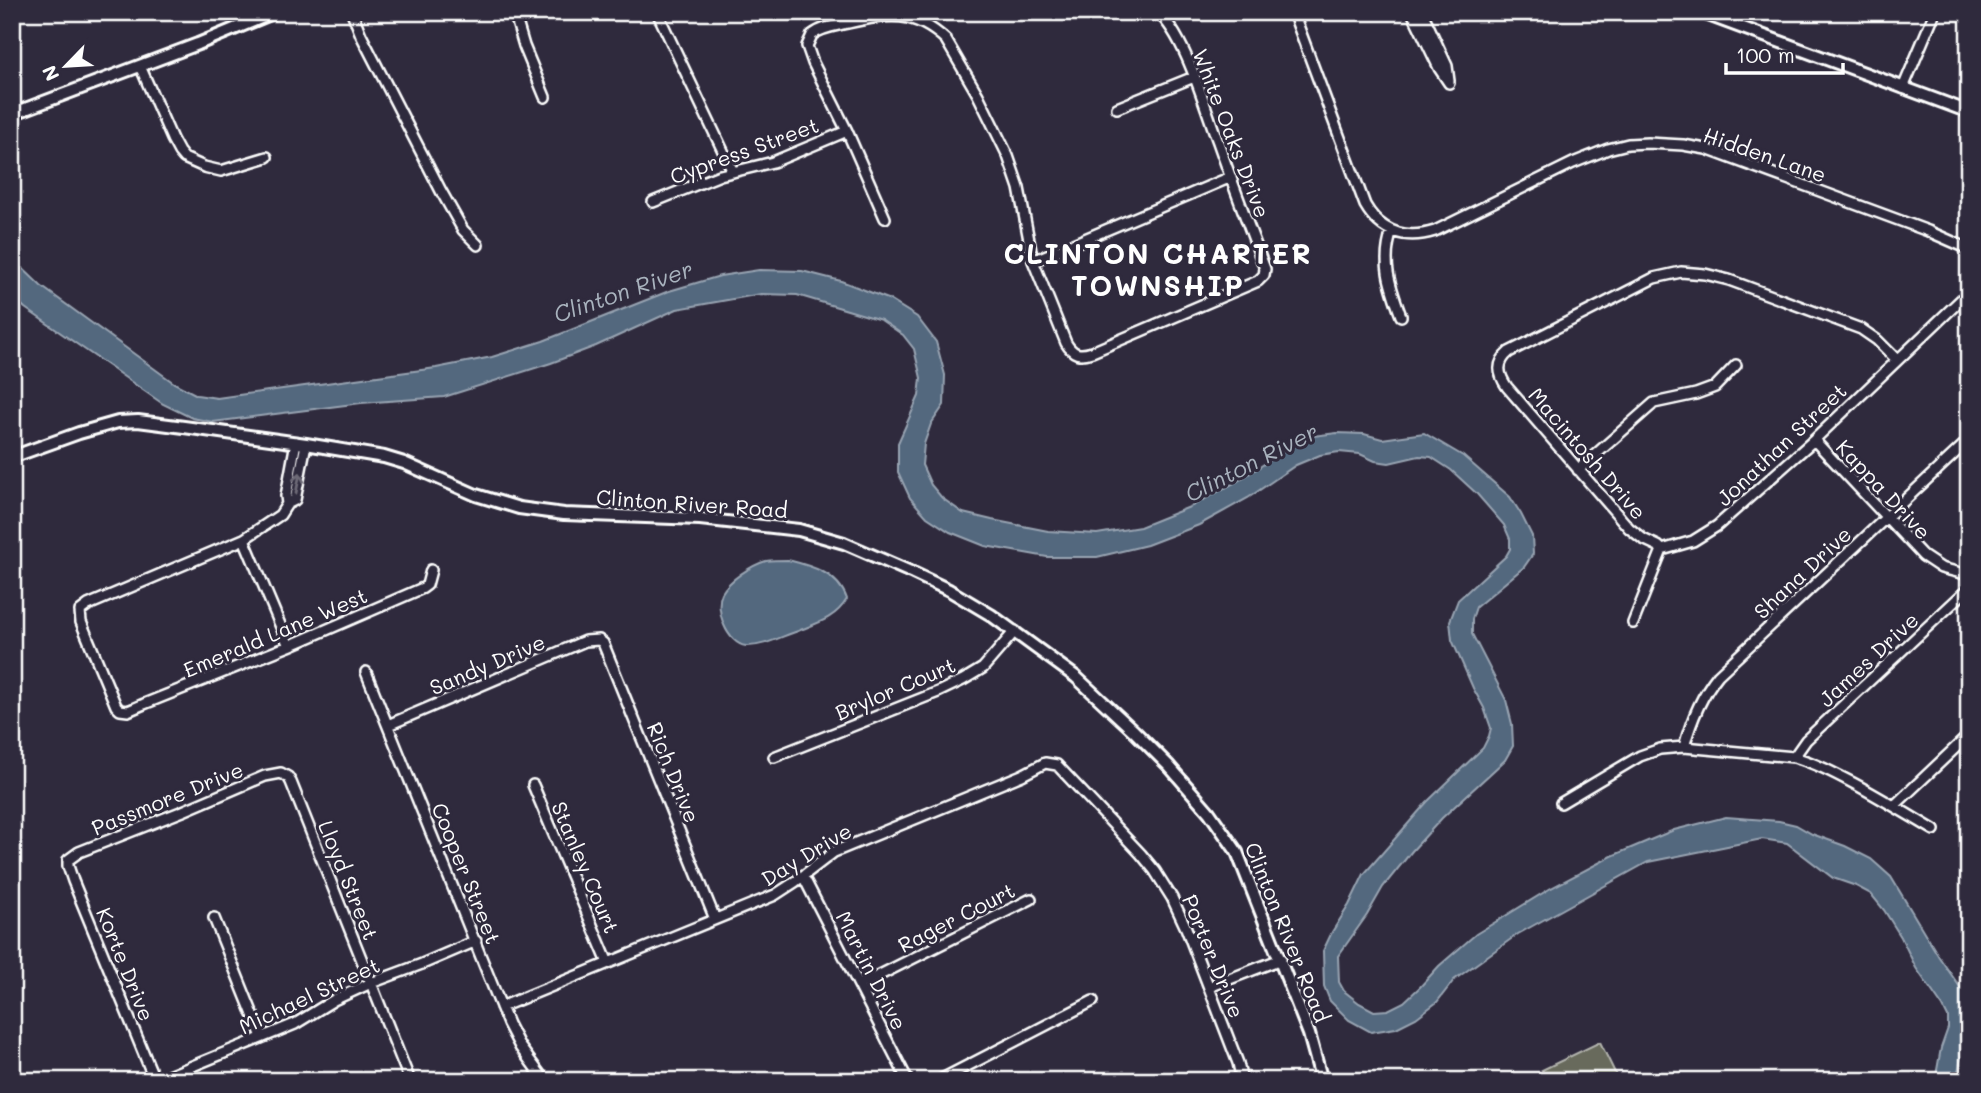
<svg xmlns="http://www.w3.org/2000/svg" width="1981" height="1093" viewBox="0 0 1981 1093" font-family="Mali,sans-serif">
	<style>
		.green { fill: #676a5c; stroke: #b3b4ae; stroke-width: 2 }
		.water { fill: #53677e; stroke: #98a4b2; stroke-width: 2 }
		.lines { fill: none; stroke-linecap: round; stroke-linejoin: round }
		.minor-casing { stroke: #fff; stroke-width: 14 }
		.tertiary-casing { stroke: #fff; stroke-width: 16 }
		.minor { stroke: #2f2a3d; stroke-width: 9 }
		.tertiary { stroke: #2f2a3d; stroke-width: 10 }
		.oneway { stroke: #6d6a77 }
		.labels { text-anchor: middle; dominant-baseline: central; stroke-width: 6; stroke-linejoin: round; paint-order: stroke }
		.street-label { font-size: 21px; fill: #fff; stroke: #2f2a3d }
		.water-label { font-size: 23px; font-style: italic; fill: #a9b3be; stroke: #2f2a3d }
		.district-label { font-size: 28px; font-weight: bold; letter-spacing: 2px; fill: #fff; stroke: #2f2a3d }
	</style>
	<rect width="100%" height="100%" fill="#2f2a3d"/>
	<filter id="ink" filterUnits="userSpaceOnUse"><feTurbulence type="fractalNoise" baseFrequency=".0143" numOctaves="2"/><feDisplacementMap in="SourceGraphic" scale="14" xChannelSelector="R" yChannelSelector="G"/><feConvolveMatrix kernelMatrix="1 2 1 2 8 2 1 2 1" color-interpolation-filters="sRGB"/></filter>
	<g filter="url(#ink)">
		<path class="green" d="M1600 1042 1619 1081H1547L1542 1070Z"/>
		<path class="water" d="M12 258 41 286 174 383 197 395 217 398 436 368 492 357 543 341 669 291 720 276 759 270 802 271 841 281 888 299 917 317 936 342 945 375 944 405 931 424 924 444 922 465 931 485 942 498 963 513 992 520 1048 531 1097 534 1140 527 1192 506 1238 481 1284 451 1313 436 1337 433 1364 434 1382 439 1424 433 1463 456 1510 497 1521 514 1532 536 1533 554 1524 567 1476 607 1472 619V634L1506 700 1512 724 1513 746 1505 760 1442 818 1412 851 1383 887 1367 915 1338 956 1339 982 1344 991 1359 1003 1374 1011 1388 1010 1404 1002 1420 987 1439 966 1476 934 1551 888 1612 856 1674 830 1726 817 1779 821 1796 825 1812 834 1845 846 1871 859 1891 877 1939 957 1969 1000V1035L1962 1053 1956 1081H1935L1941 1048 1948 1028V1017L1943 1007 1916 968 1901 937 1884 910 1871 894 1856 886 1833 878 1787 843 1762 839 1648 862 1518 934 1454 980 1437 1002 1416 1018 1396 1028 1371 1032 1349 1020 1330 1001 1324 986 1323 951 1332 932 1349 905 1364 874 1427 802 1483 748 1489 736 1491 728 1484 708 1473 688 1452 640 1450 621 1458 600 1506 556 1510 549V539L1504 525 1477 494 1451 470 1431 457 1419 456 1389 463 1375 461 1360 454 1339 452 1320 455 1296 465 1248 498 1199 525 1147 545 1097 557H1047L985 546 950 532 927 517 910 498 898 472V443L919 396 921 378 914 349 903 335 881 320 797 295 761 294 677 309 596 346 551 363 444 397 361 403 213 422 192 418 163 404 25 308 12 296Z
			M788 560C812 566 838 573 847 599 836 618 818 623 798 631 782 636 763 647 746 646 727 644 714 609 722 593 729 580 752 565 766 561 773 560 781 560 788 560Z"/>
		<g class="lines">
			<defs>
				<path id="minor" d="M352 12 361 35 441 191 463 230 478 245
					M514 12 524 46 545 97
					M657 12 733 172
					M1293 12 1365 205C1381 233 1406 240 1435 231L1573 163 1608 149 1628 144 1648 143 1683 145 1706 149 1928 231 1969 249
					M1412 12 1439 68 1449 83
					M1422 12 1447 66 1449 81
					M140 66 172 139 179 152 184 158 204 167 221 171 267 157
					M1903 88 1935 12
					M1117 108 1194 77
					M653 202 720 175 773 162 847 131
					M885 218 847 131 813 63 807 46 812 35C822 27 836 26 848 23 889 14 914 10 946 40L978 95 1008 156 1019 188 1033 261 1066 343C1073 355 1080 356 1092 352L1258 281 1264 275 1265 269C1249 227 1233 185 1218 142 1205 108 1185 34 1157 12
					M1392 231C1381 262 1390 286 1401 316
					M1033 261 1231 177
					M1814 440 1923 556 1941 568 1969 575
					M296 442 286 496 287 504 295 500 306 444
					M1578 470 1654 403 1696 394 1715 387 1736 365
					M287 504 280 515 244 539 88 605 80 611 81 622 116 706 120 710 128 711 144 704 289 646 423 588 427 585 431 570
					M244 539 289 646
					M1662 550 1658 546 1643 539 1629 528 1507 387C1498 374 1496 363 1509 352L1654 278 1681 272 1705 274 1729 280 1861 329 1877 340 1897 360
					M1662 550 1693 541 1717 526 1814 440 1969 292
					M1633 623 1662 550
					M366 672 508 1024 520 1047 545 1081
					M388 725 585 641 599 640 603 643 715 919
					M1684 747C1691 721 1701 696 1718 675L1969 440
					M774 757 938 692 963 680 983 668 1015 631
					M1794 757 1806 740 1969 588
					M533 785 608 963
					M1561 803 1640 756 1660 749 1684 747 1794 757C1815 763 1834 773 1853 783 1881 798 1907 814 1934 830
					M1894 806 1969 735
					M803 876 908 1081
					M214 918 262 1037
					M860 985 1031 899
					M1209 987 1281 959
					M501 1007 775 895 795 882 834 852 1022 775 1045 763 1057 765 1141 854 1155 871 1172 898 1186 928 1238 1063 1242 1081
					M155 1081 73 881 68 866V860L79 852 183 811 265 776 281 773 288 777 291 782 410 1081
					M156 1081 295 1024 334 1000 371 983 422 964 476 941
					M938 1081 1093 1001"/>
				<path id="tertiary" d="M1700 12 1969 112
					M12 114 198 44 275 12
					M12 457 79 433 118 422 138 421 184 427 306 444 384 457 404 463 476 495 519 508 564 514 700 519 799 530 844 543 913 573 949 590 991 615 1076 677 1134 731 1169 766 1209 812 1237 852 1309 1034 1322 1081"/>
			</defs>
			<use href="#minor" class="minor-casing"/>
			<use href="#tertiary" class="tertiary-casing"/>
			<use href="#minor" class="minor"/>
			<use href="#tertiary" class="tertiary"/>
		</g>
		<defs><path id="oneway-shaft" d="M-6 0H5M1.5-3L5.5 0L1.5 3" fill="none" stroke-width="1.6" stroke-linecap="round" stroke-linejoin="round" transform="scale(1.75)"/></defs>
		<use class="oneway" href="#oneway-shaft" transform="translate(298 483) rotate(-79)"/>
	</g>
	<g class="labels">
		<g class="street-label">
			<text transform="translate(1232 133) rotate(69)">White Oaks Drive</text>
			<text transform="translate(744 150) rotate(-20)">Cypress Street</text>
			<text transform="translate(1765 154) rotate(19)">Hidden Lane</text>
			<text transform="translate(1781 444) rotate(-43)">Jonathan Street</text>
			<text transform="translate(1588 453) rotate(49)">Macintosh Drive</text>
			<text transform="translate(1884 489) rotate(47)">Kappa Drive</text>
			<text transform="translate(692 503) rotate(4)">Clinton River Road</text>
			<text transform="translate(1802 572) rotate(-43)">Shana Drive</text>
			<text transform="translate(275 632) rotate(-23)">Emerald Lane West</text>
			<text transform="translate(1868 659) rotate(-43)">James Drive</text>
			<text transform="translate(487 664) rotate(-23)">Sandy Drive</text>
			<text transform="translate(895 688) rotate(-23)">Brylor Court</text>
			<text transform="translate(674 772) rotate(68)">Rich Drive</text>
			<text transform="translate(167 798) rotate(-22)">Passmore Drive</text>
			<text transform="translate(806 854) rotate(-31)">Day Drive</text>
			<text transform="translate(586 867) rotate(67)">Stanley Court</text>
			<text transform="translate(467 873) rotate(68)">Cooper Street</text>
			<text transform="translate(349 880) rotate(68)">Lloyd Street</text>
			<text transform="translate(956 917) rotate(-27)">Rager Court</text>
			<text transform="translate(1288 932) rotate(68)">Clinton River Road</text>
			<text transform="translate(1214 956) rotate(68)">Porter Drive</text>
			<text transform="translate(126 964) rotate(68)">Korte Drive</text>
			<text transform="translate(872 970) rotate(63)">Martin Drive</text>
			<text transform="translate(309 995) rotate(-25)">Michael Street</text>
		</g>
		<g class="water-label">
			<text transform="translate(623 291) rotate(-19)">Clinton River</text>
			<text transform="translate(1251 462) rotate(-27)">Clinton River</text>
		</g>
		<g class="district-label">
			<text x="1158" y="253">CLINTON CHARTER<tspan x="1158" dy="32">TOWNSHIP</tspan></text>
		</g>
	</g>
	<rect width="1981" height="1093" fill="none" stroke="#2f2a3d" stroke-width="42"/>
	<rect x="21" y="21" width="1939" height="1051" fill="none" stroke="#fff" stroke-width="2.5" filter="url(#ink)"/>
	<g transform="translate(66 66) rotate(245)" stroke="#2f2a3d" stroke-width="5" paint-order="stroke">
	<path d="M0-5L12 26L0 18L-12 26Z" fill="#ffffff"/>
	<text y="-10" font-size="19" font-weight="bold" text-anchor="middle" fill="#ffffff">N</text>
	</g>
	<path d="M1726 63v10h117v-10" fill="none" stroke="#ffffff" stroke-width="3.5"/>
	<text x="1736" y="63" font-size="21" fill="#ffffff" stroke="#2f2a3d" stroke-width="5" paint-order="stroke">100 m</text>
</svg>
